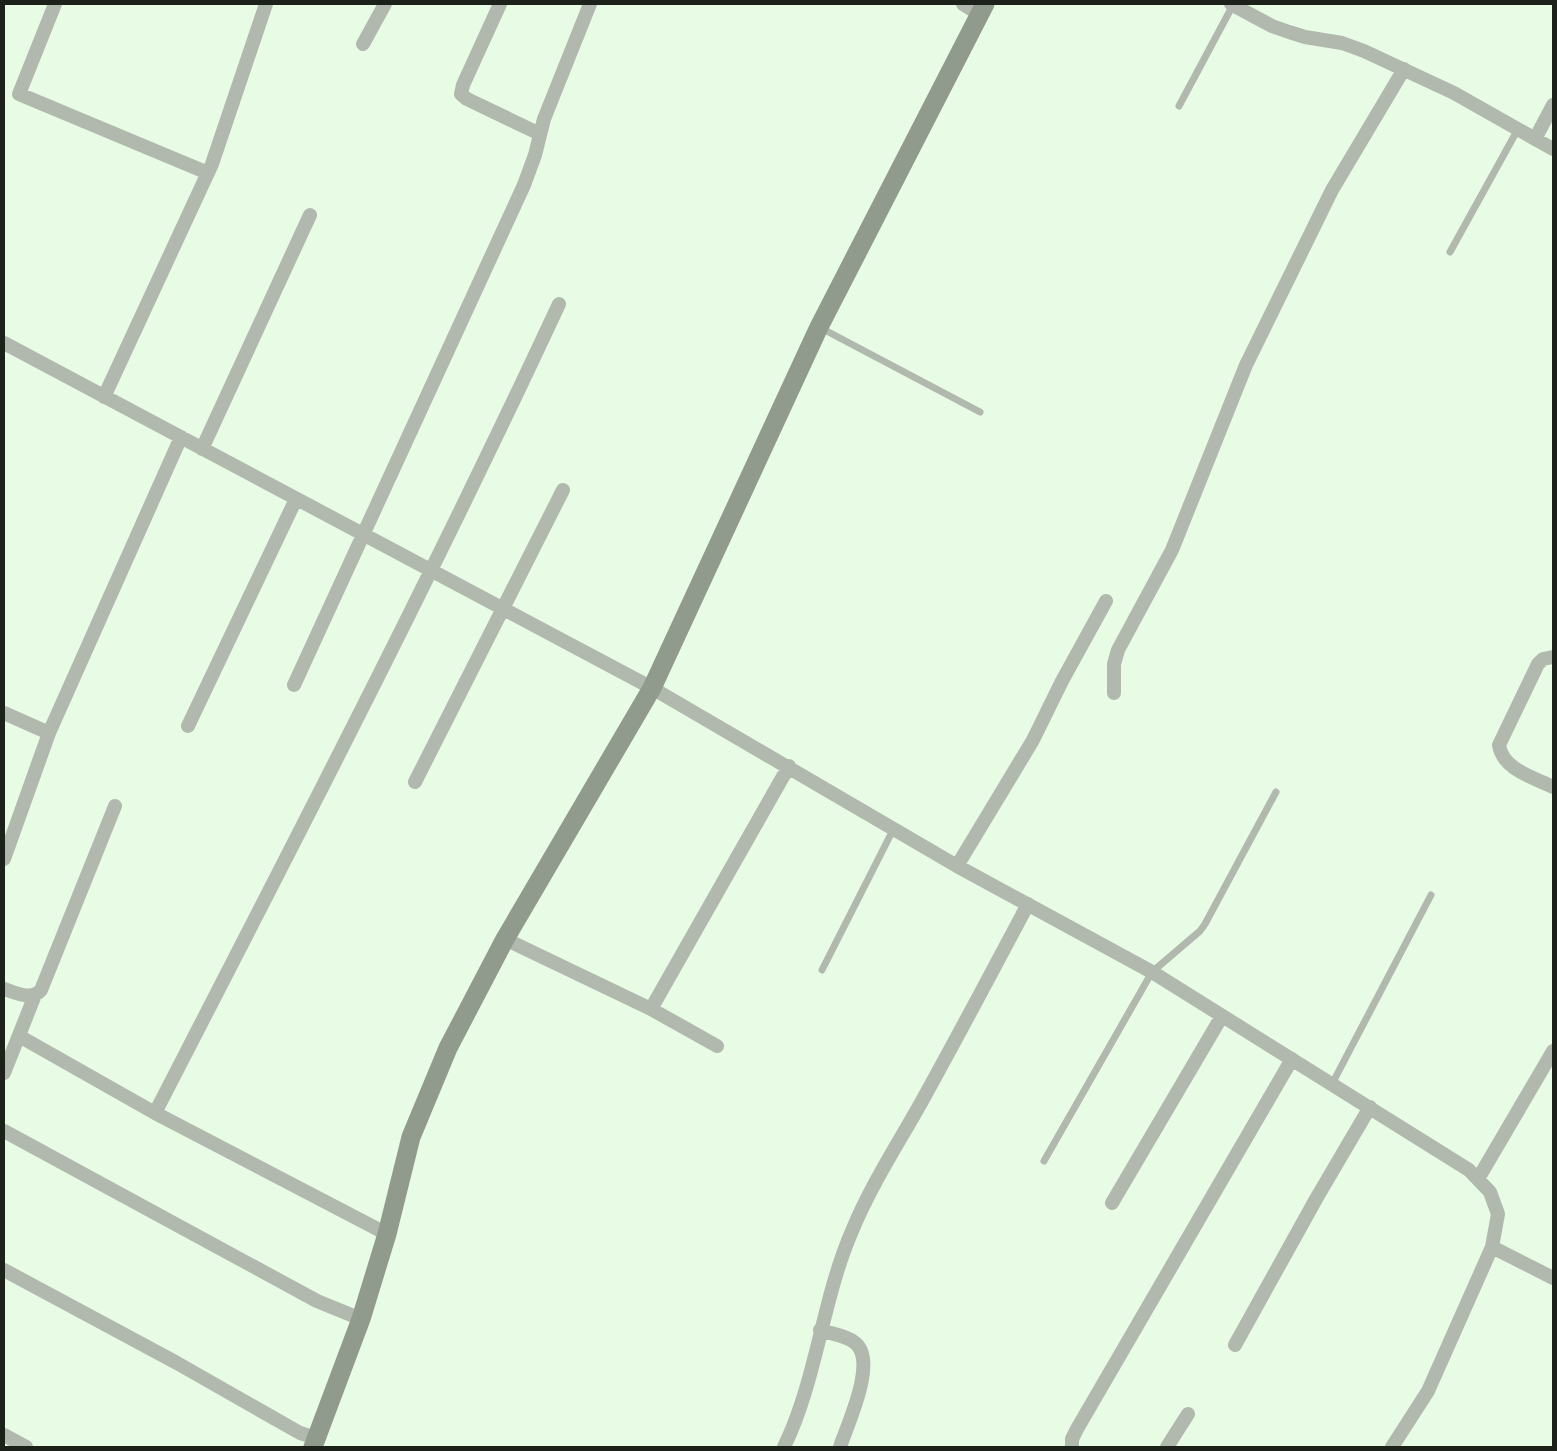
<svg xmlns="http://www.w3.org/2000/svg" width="1557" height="1451" viewBox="0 0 1557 1451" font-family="'IBM Plex Sans',sans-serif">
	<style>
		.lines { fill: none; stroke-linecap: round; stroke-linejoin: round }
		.service { stroke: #b1b9af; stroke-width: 7 }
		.minor { stroke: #b1b9af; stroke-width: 14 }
		.secondary { stroke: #909b8e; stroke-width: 19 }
	</style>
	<rect width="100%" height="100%" fill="#e8fbe4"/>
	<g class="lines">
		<path class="service" d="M1179 106 1233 5
			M1450 252 1518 129
			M819 327 980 412
			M822 970 894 828
			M1332 1084 1431 895
			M1044 1161 1152 972 1200 931 1205 924 1276 792"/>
		<path class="minor" d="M55 4 19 94 208 173
			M500 4 463 85 461 94 467 99 540 134
			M963 4 979 14
			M1231 4 1272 26 1289 32 1305 37 1342 43 1364 51 1454 93 1553 149
			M363 44 385 4
			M1535 139 1553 105
			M4 343 652 688 957 866 1152 972 1469 1170 1490 1192 1498 1214 1492 1247 1428 1391 1392 1447
			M104 397 212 164 266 4
			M202 449 310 215
			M1553 657 1543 659 1538 664 1499 745C1503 770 1533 777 1553 787
			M294 685 524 185 535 155 544 119 590 4
			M1114 693V664L1118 650 1172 550 1246 365 1332 190 1404 69
			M4 713 49 733
			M188 726 296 499
			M415 782 563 490
			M4 859 49 733 181 437
			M957 866 1033 740 1062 681 1106 601
			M505 939 651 1009 717 1046
			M4 989C16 993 32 1001 41 990L115 806
			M651 1009 789 766
			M19 1036 155 1113 387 1234
			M4 1073 35 995
			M155 1113C293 845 432 577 559 304
			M4 1131 317 1301 361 1319
			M1478 1179 1553 1051
			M1112 1203 1222 1016
			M1492 1247 1553 1278
			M4 1270 177 1363 300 1433 317 1438
			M820 1330C831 1334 845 1335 854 1342 879 1359 847 1425 840 1447
			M1235 1345 1316 1199 1370 1107
			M4 1435 26 1447
			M784 1447C817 1379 822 1300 852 1231 871 1185 898 1144 922 1101 958 1036 993 970 1028 904
			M1072 1447V1439L1077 1429 1292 1059
			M1167 1447 1188 1414"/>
		<path class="secondary" d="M313 1447 361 1319 387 1234 411 1137 448 1048 505 939 652 688 819 327 985 4"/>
	</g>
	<rect width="1557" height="1451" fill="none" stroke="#1c221a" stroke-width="10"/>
</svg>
